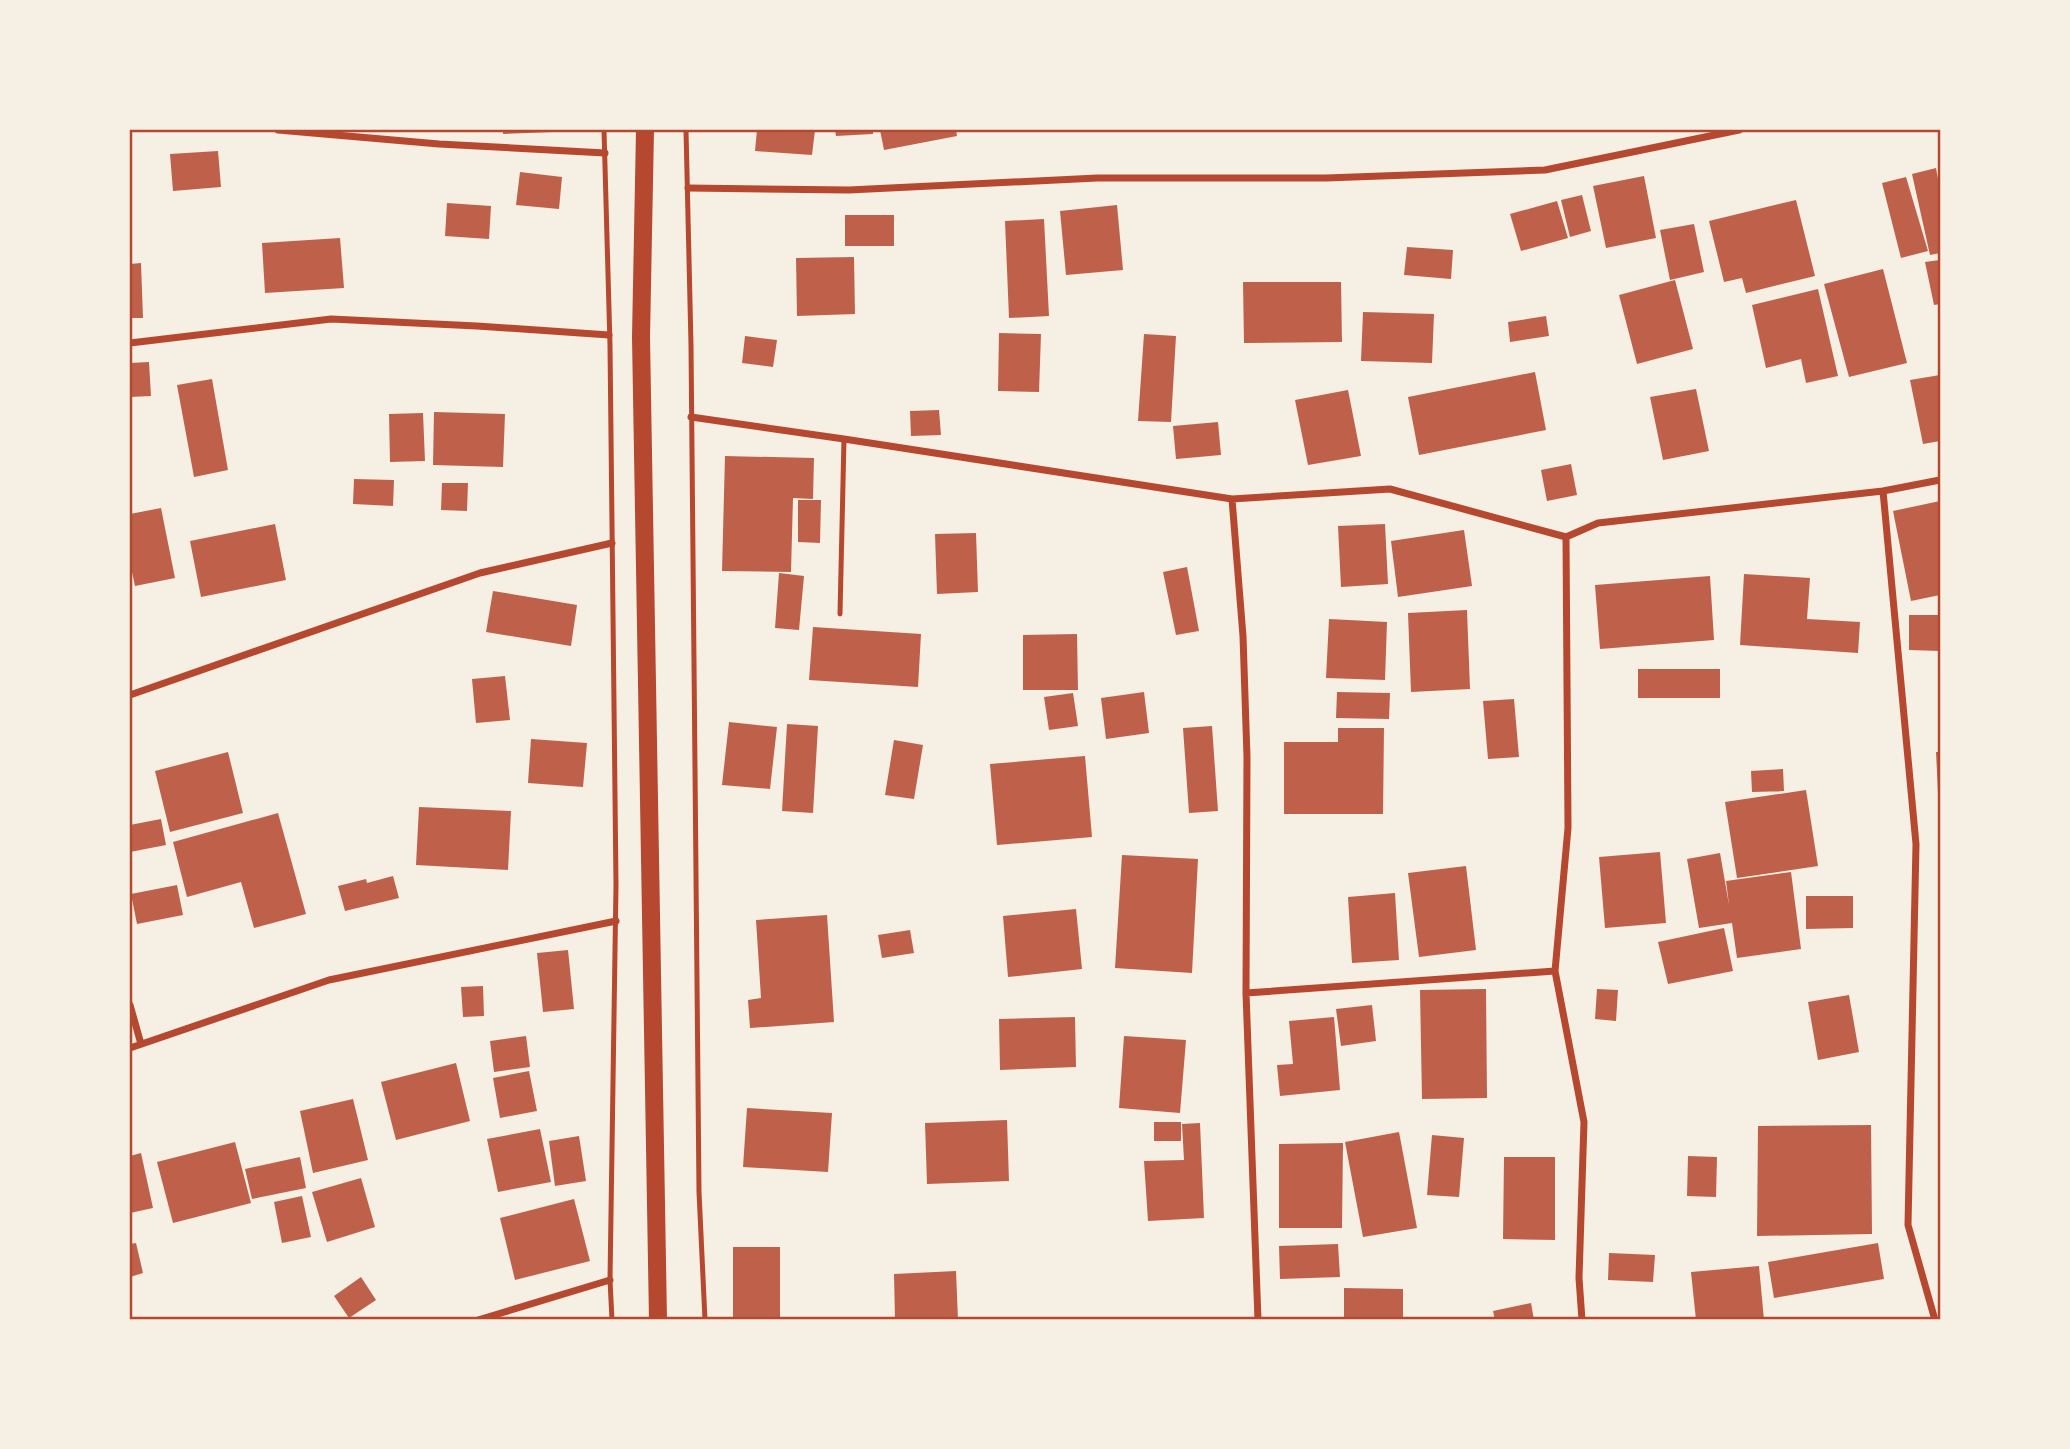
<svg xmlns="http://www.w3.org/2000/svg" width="2070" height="1449" viewBox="0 0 2070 1449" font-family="Quicksand,sans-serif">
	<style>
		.building { fill: #bf614a }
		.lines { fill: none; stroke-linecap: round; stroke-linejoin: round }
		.service { stroke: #b5482f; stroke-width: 5 }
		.minor { stroke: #b5482f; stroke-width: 7 }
		.primary { stroke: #b5482f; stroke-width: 18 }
		.neatline { fill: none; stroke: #b5482f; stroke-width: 2.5 }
	</style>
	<rect width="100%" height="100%" fill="#f6efe4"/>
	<path class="building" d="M503 130H552V132L503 134Z
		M757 130H815L812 155 755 151Z
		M835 130H873V134L836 136Z
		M880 130H956L957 136 884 150Z
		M218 151 221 187 173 191 170 154Z
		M1936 168 1940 190V253L1930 255 1912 174Z
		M520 172 562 177 559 209 516 205Z
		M1644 176 1656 238 1606 248 1593 186Z
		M1906 177 1928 251 1901 258 1882 183Z
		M1582 195 1591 231 1570 237 1561 200Z
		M1796 200 1815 276 1746 293 1742 278 1724 282 1709 221Z
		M1557 201 1568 238 1521 251 1510 214Z
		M447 203 491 206 489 239 445 236Z
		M1117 205 1123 270 1066 275 1060 211Z
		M845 215H894V246H845Z
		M1044 219 1049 316 1009 318 1005 221Z
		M1694 224 1704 272 1670 280 1660 230Z
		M340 238 344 288 265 293 262 243Z
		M1407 247 1453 250 1451 279 1404 275Z
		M854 257 855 314 797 316 796 258Z
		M1940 260V304L1934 305 1925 262Z
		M141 263 143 318H130V264Z
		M1883 269 1907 363 1849 377 1824 284Z
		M1675 280 1693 349 1637 364 1619 295Z
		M1243 282H1341L1342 342 1244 343Z
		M1818 289 1838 376 1806 383 1801 359 1766 368 1752 305Z
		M1363 312 1434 314 1432 363 1361 361Z
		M1546 316 1549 336 1510 342 1508 322Z
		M999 333 1041 334 1039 392 998 391Z
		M1144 334 1176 336 1171 422 1138 421Z
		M745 336 777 340 773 367 742 363Z
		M149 362 151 396 130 397V363Z
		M1535 372 1546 430 1419 455 1408 397Z
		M1940 375V441L1923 444 1910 380Z
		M212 379 228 470 194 477 177 385Z
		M1696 389 1709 451 1663 460 1650 397Z
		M1348 390 1361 456 1308 465 1295 400Z
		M939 410 941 435 911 436 910 411Z
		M434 412 505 414 503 467 433 465Z
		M423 413 425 461 390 462 389 414Z
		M1218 422 1221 455 1176 459 1173 426Z
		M725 456 814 458 813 499 793 498 791 572 722 571Z
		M1571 464 1577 495 1547 501 1541 470Z
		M354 479 394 480 393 506 353 504Z
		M442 483H468L467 511 441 510Z
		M798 500H821L820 543 798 542Z
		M1940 501V595L1911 601 1893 511Z
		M161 508 175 578 135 586 132 572H130V514Z
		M275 524 286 580 201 597 190 541Z
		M1385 524 1388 584 1341 587 1338 526Z
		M1464 530 1472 586 1398 597 1391 541Z
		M976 533 978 592 937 594 935 534Z
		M1187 567 1199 631 1176 635 1163 572Z
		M779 573 804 576 799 630 775 628Z
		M1744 574 1810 578 1807 619 1860 622 1858 653 1740 645Z
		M1710 576 1714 640 1600 649 1595 585Z
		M493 591 577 605 571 646 486 632Z
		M1467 610 1470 689 1411 692 1408 613Z
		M1909 615H1940V651L1909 650Z
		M1329 619 1387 622 1385 680 1326 678Z
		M813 627 921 634 918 687 809 680Z
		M1077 634 1078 690H1023V635Z
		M1638 669H1720V698H1638Z
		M505 676 510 720 476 723 472 679Z
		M1144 692 1149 733 1106 739 1101 698Z
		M1337 692 1390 693 1389 719 1336 718Z
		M1073 693 1078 726 1049 730 1044 697Z
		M1514 699 1519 757 1488 759 1483 701Z
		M729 722 777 727 770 789 722 785Z
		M787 724 818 726 813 813 782 811Z
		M1212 726 1218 811 1189 813 1183 728Z
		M1338 728H1384L1383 814H1284V742H1338Z
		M531 739 587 743 583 787 528 783Z
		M894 740 923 745 914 799 885 795Z
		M228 752 243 813 170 832 155 771Z
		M1936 752H1940V792H1938Z
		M1085 756 1092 837 997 845 990 764Z
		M1783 769 1784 791 1752 792 1751 771Z
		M1806 790 1818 866 1737 878 1725 802Z
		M419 807 511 811 508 870 416 865Z
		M278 813 306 914 254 928 241 882 187 897 173 842Z
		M161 819 166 845 130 852V825Z
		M1660 852 1666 923 1605 928 1599 857Z
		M1720 853 1729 905 1726 881 1791 872 1801 949 1737 958 1732 923 1699 928 1687 859Z
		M1122 855 1198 859 1192 973 1115 968Z
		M1466 866 1476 950 1419 957 1408 873Z
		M393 876 399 898 345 911 338 886 366 879 367 883Z
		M177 885 183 915 137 924 131 894Z
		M1395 893 1399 960 1352 963 1348 897Z
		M1806 896H1853V928L1806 929Z
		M1076 909 1082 969 1008 977 1003 916Z
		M827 915 834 1022 750 1028 748 1000 761 998 756 920Z
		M1724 928 1733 971 1668 984 1658 942Z
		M910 930 914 953 882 958 878 935Z
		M568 950 574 1009 543 1012 537 953Z
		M483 986 484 1016 463 1017 461 987Z
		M1486 989 1487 1098 1422 1099 1420 990Z
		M1597 989 1618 990 1616 1021 1595 1019Z
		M1849 995 1859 1052 1818 1060 1808 1002Z
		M1372 1005 1376 1041 1341 1046 1336 1009Z
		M1075 1017 1076 1067 1000 1070 999 1019Z
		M1334 1017 1340 1090 1280 1096 1277 1065 1293 1064 1289 1021Z
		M526 1036 530 1067 494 1072 490 1041Z
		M1124 1036 1186 1040 1180 1113 1119 1108Z
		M456 1063 470 1121 396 1140 381 1082Z
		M529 1071 537 1111 500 1118 493 1078Z
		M353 1099 368 1160 313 1173 300 1111Z
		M747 1108 832 1113 828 1172 743 1167Z
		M1007 1120 1009 1181 927 1184 925 1123Z
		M1154 1122H1181V1141H1154Z
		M1200 1123 1204 1218 1148 1221 1144 1161 1184 1160 1182 1124Z
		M1871 1125 1872 1234 1757 1236 1758 1126Z
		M540 1129 551 1182 498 1192 487 1139Z
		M1399 1132 1417 1228 1363 1237 1345 1142Z
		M1432 1135 1464 1138 1459 1197 1427 1195Z
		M579 1136 586 1181 555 1186 549 1141Z
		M235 1142 251 1203 173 1223 157 1162Z
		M1343 1143 1342 1228H1279V1144Z
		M141 1153 153 1208 130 1213V1156Z
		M1688 1156 1717 1157 1716 1197 1687 1196Z
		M300 1157 306 1188 252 1199 245 1169Z
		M1504 1157H1555V1240L1503 1239Z
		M361 1178 375 1227 327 1242 312 1192Z
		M302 1196 311 1237 282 1243 274 1202Z
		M574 1199 590 1261 515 1280 500 1218Z
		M136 1243 143 1273 130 1277V1244Z
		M1878 1243 1884 1279 1774 1298 1768 1262Z
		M1338 1244 1340 1277 1280 1279 1279 1246Z
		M733 1247H780V1320H733Z
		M1609 1253 1655 1255 1653 1282 1608 1280Z
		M1759 1266 1764 1320H1696L1691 1272Z
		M956 1271 958 1320H895L894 1274Z
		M361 1277 376 1300 349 1318 334 1296Z
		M1344 1288 1403 1289V1320H1344Z
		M1531 1303 1534 1320H1495L1493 1311Z"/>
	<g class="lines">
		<path class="service" d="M604 130 610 345 616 885 610 1280 612 1320
			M686 130 691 345 699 1192 705 1320
			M840 614 844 439"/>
		<path class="minor" d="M278 130 439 144 605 153
			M688 188 849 190 1097 178H1326L1545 170 1739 130
			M130 343 331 319 477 326 609 335
			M691 417 844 439 1232 499 1390 489 1566 537 1598 523 1883 491 1940 480
			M1883 491 1916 844 1908 1225 1935 1320
			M1232 499 1243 636 1247 757 1246 993 1258 1320
			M1566 537 1568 828 1555 971 1584 1122 1579 1278 1582 1320
			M130 695 480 573 612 543
			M1246 993 1555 971
			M130 1005 141 1044
			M130 1048 329 980 616 921
			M478 1320 610 1280"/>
		<path class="primary" d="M645 130 641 337 658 1320"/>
	</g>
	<rect width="2070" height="1449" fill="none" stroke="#f6efe4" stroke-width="262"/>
	<rect x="131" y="131" width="1808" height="1187" class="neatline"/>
</svg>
